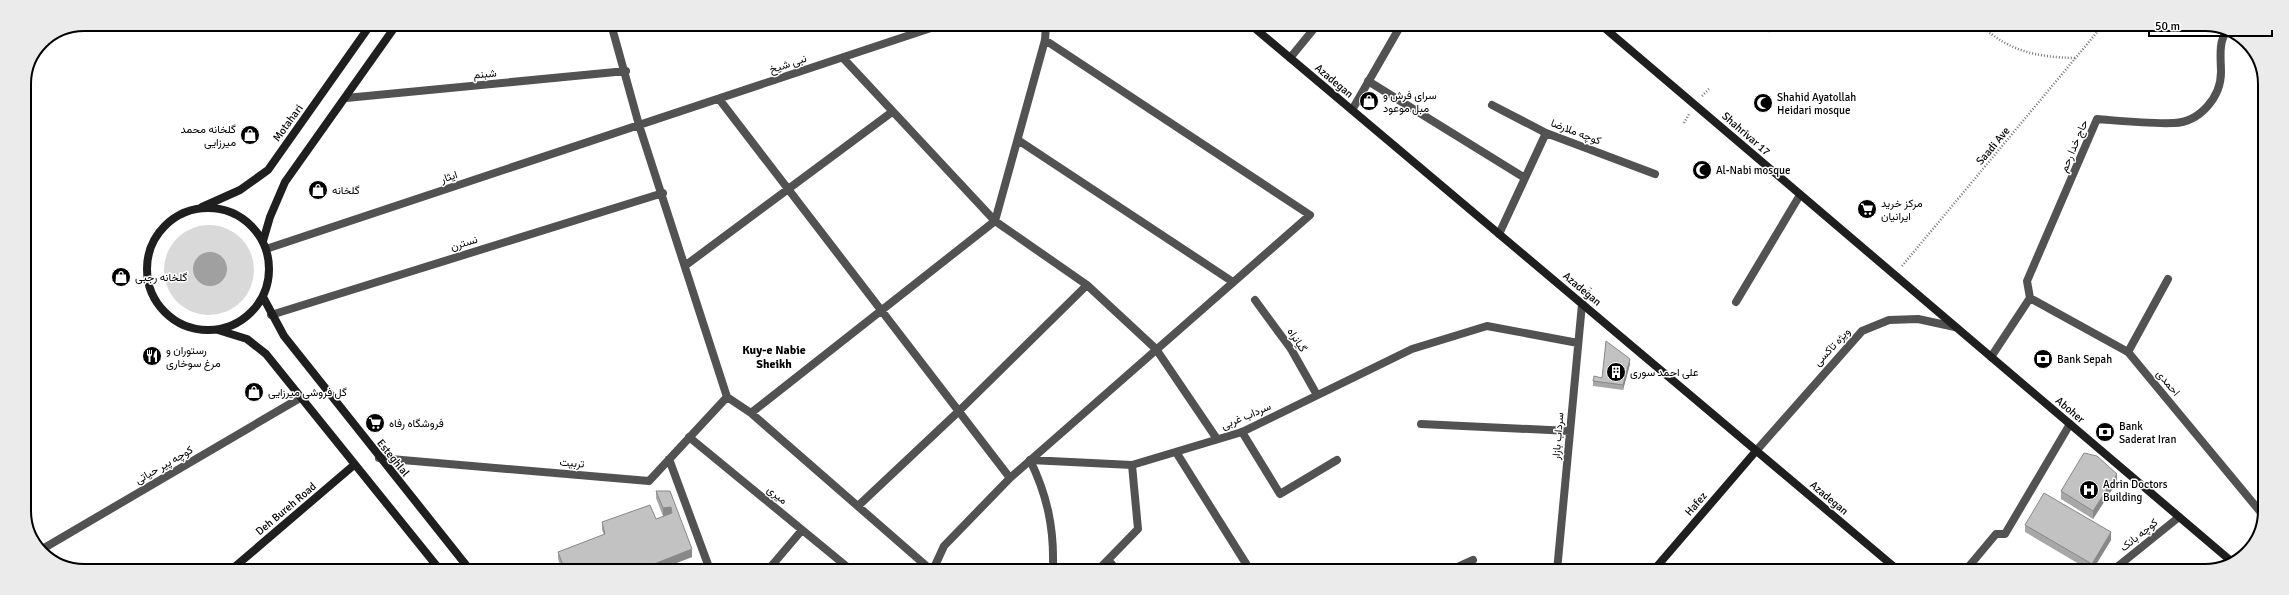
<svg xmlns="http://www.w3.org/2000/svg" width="2289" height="595" viewBox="0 0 2289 595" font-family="Signika,Vazirmatn,sans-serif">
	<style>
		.green { fill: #d9d9d9 }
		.water { fill: #a0a0a0 }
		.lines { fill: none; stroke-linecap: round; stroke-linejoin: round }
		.path { stroke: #747474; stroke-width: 2.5; stroke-dasharray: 1 2; stroke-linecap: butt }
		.lane { stroke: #525252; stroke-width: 8 }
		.street { stroke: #525252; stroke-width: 8 }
		.secondary { stroke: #1f1f1f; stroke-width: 8 }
		.wall { fill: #a7a7a7 }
		.shaded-wall { fill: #888 }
		.building { fill: #c2c2c2; stroke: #888 }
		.labels { text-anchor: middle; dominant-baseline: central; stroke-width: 3; stroke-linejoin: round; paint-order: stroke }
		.street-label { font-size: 11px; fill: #000; stroke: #fff }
		.poi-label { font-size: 11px; fill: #000; stroke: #fff; text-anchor: start }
		.neighbourhood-label { font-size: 12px; font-weight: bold; fill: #000; stroke: #fff }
		.rim { fill: none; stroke: #000; stroke-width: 2 }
	</style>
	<rect width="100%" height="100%" fill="#fff"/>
	<path class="green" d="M164 270a45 45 0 1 1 90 0a45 45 0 1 1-90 0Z"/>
	<path class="water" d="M193 269a17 17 0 1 1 34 0a17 17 0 1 1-34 0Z"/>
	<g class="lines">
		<path class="path" d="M1980 25C2011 52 2036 57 2076 58
			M1702 96 1709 89
			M1684 123 1689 114
			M1902 266 2103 25
			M1588 294 1592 286"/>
		<path class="lane" d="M1156 349 1217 439
			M2128 352 2168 279
			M1242 432 1280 494 1337 460
			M1756 451 1862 331 1889 320 1918 319 1955 327
			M1030 460C1047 495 1054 527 1053 566
			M1108 560 1117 570
			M1098 570 1138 529 1132 465"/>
		<path class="street" d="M611 24 639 125 727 397
			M1766 25 1769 28
			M843 58 995 221 1087 285 1156 349
			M1290 58 1317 25
			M1368 81 1525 178
			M346 98 626 71
			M719 99 1010 478
			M1492 105 1546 133 1655 174
			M1352 110 1401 25
			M1018 140 1233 282
			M1499 234 1546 133
			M266 249 943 24
			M686 265 892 112
			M2030 298 2128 352 2263 515
			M1255 300 1291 349 1317 395
			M1736 302 1800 195
			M271 315 663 193
			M1991 357 2030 298 2027 281 2097 119C2122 121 2149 124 2174 123 2200 122 2221 97 2221 72 2221 60 2218 41 2227 31
			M727 397 751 413 931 570
			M751 413 995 221 1045 40 1046 25
			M1421 424 1570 431
			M689 437 851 570
			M1176 452 1250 570
			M379 458 649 481 727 397
			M669 459 710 570
			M1030 460 1132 465 1242 432 1412 349 1487 326 1578 343
			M858 506 959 411 1087 285
			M39 551 300 398
			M768 570 802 530
			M933 570 944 546 1010 478 1310 215 1045 40
			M1449 571 1473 560
			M1557 571 1582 304
			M1965 571 1996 534H2005L2070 424
			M2112 571 2179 517"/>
		<path class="secondary" d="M1251 25 1899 571
			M1601 25 2231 561
			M202 207 240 190 268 170 371 24
			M147 269a61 61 0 1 1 122 0a61 61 0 1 1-122 0Z
			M263 241 270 217 285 182 397 24
			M263 297 284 336 470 570
			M218 330 247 339 266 354 440 570
			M231 570 354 465
			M1653 571 1756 451"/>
	</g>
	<path class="wall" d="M1630 364 1623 390 1593 386V381L1602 378Z
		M2117 482 2093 519 2061 499V491Z
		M656 491H670L692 557 658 570H562L558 559V552L604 535 602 530V522L656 519 666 515 663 516 656 498Z
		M2025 525 2111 540 2092 571H2091L2025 532Z"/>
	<path class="shaded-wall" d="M1630 359V364L1623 390V385Z
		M2117 474V482L2093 519V511Z
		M671 507V514L663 516V508Z
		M2111 532V540L2092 571V564Z
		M692 549V557L658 570H639Z"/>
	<path class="building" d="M1606 341 1630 359 1623 385 1593 381 1594 376 1602 378Z
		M2084 453 2097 456 2117 474 2093 511 2061 491Z
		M656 491H670L692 549 639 570H565L558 552 605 534 602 522 650 505 656 519 672 513 671 507 663 508Z
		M2044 493 2111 532 2092 564 2025 525Z"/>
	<defs>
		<symbol id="shop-disc" viewBox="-11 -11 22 22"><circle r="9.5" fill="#000" stroke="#fff"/><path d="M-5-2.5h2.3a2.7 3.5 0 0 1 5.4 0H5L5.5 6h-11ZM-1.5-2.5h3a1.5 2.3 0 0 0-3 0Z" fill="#fff"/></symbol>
		<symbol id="mosque-disc" viewBox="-11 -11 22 22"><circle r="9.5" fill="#000" stroke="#fff"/><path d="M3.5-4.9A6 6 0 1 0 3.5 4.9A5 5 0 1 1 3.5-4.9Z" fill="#fff"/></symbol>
		<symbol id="supermarket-disc" viewBox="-11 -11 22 22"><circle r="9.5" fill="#000" stroke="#fff"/><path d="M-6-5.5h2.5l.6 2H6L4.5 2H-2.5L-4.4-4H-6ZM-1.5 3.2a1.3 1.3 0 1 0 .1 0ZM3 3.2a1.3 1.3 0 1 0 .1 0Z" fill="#fff"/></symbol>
		<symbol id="restaurant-disc" viewBox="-11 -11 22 22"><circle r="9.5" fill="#000" stroke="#fff"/><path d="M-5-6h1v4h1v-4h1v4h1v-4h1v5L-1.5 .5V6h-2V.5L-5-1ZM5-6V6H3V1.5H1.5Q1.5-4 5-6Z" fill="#fff"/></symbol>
		<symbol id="bank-disc" viewBox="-11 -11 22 22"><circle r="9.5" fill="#000" stroke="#fff"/><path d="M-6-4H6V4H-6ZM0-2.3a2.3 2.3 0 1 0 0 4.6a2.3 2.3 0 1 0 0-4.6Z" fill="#fff"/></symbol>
		<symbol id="building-disc" viewBox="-11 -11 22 22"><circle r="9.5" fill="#000" stroke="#fff"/><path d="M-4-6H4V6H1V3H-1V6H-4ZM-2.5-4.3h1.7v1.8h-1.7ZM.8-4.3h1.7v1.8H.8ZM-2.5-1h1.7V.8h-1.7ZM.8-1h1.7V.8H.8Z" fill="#fff"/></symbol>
		<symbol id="hospital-disc" viewBox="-11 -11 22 22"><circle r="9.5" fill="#000" stroke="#fff"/><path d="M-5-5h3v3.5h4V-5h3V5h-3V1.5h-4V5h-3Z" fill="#fff"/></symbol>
	</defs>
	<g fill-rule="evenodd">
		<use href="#shop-disc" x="1358" y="90" width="22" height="22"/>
		<use href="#mosque-disc" x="1752" y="92" width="22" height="22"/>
		<use href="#shop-disc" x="239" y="124" width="22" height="22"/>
		<use href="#mosque-disc" x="1691" y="159" width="22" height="22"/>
		<use href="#shop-disc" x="307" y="179" width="22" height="22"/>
		<use href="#supermarket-disc" x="1856" y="198" width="22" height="22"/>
		<use href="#shop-disc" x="110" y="266" width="22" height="22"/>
		<use href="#restaurant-disc" x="141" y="345" width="22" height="22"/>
		<use href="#bank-disc" x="2032" y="348" width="22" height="22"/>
		<use href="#building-disc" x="1605" y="361" width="22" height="22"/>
		<use href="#shop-disc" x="243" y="381" width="22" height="22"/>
		<use href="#supermarket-disc" x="364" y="412" width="22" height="22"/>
		<use href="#bank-disc" x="2094" y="421" width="22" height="22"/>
		<use href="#hospital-disc" x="2078" y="479" width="22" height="22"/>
	</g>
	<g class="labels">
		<g class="street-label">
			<text transform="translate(788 64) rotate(-18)">نبی شیخ</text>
			<text transform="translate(485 74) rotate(-5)">شبنم</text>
			<text transform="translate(1334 81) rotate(40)">Azadegan</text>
			<text transform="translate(288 123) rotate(-54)">Motahari</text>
			<text transform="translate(1576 132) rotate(21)">کوچه ملارضا</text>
			<text transform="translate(1746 134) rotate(41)">Shahrivar 17</text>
			<text transform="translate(1993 146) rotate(-50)">Saadi Ave</text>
			<text transform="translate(2074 146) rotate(-67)">حاج خدا رحم</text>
			<text transform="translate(449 177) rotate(-18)">ایثار</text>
			<text transform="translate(464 243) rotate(-17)">نسترن</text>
			<text transform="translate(1582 289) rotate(40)">Azadegan</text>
			<text transform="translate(1297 340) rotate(57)">گیانراه</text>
			<text transform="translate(1832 347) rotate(-47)">ویژه تاکسی</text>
			<text transform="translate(2168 383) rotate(50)">احمدی</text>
			<text transform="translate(2070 410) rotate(40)">Aboher</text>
			<text transform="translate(1246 416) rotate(-23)">سرداب غربی</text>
			<text transform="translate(1558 436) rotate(-85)">سرداب بازار</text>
			<text transform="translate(393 458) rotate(51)">Esteghlal</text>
			<text transform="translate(572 463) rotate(5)">تربیت</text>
			<text transform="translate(164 465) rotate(-30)">کوچه پیر حیاتی</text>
			<text transform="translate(777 495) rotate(39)">میری</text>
			<text transform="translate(1829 498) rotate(40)">Azadegan</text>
			<text transform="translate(1696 504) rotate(-49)">Hafez</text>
			<text transform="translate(286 509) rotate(-40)">Deh Bureh Road</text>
			<text transform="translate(2139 535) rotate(-39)">کوچه بانک</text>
		</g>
		<g class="poi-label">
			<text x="1383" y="95">سرای فرش و<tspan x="1383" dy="13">مبل موعود</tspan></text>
			<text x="1777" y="97">Shahid Ayatollah<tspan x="1777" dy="13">Heidari mosque</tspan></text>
			<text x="236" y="129" text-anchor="end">گلخانه محمد<tspan x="236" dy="13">میرزایی</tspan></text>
			<text x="1716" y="170">Al-Nabi mosque</text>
			<text x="332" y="190">گلخانه</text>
			<text x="1881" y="203">مرکز خرید<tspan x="1881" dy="13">ایرانیان</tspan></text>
			<text x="135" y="277">گلخانه رجبی</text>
			<text x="166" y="350">رستوران و<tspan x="166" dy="13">مرغ سوخاری</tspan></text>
			<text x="2057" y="359">Bank Sepah</text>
			<text x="1630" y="372">علی احمد سوری</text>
			<text x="268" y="392">گل فروشی میرزایی</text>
			<text x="389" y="423">فروشگاه رفاه</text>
			<text x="2119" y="426">Bank<tspan x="2119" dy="13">Saderat Iran</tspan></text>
			<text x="2103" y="484">Adrin Doctors<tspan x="2103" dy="13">Building</tspan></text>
		</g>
		<g class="neighbourhood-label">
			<text x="774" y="350">Kuy-e Nabie<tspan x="774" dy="14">Sheikh</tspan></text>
		</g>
	</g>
	<path d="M0 0H2289V595H0ZM84 31H2205A53 53 0 0 1 2258 84V511A53 53 0 0 1 2205 564H84A53 53 0 0 1 31 511V84A53 53 0 0 1 84 31Z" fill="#ebebeb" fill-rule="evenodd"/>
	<path class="rim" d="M84 31H2205A53 53 0 0 1 2258 84V511A53 53 0 0 1 2205 564H84A53 53 0 0 1 31 511V84A53 53 0 0 1 84 31Z"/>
	<path d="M2149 30v6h123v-6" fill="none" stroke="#000000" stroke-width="2"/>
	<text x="2155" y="30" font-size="12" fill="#000000" stroke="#ffffff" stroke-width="3" paint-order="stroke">50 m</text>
</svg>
